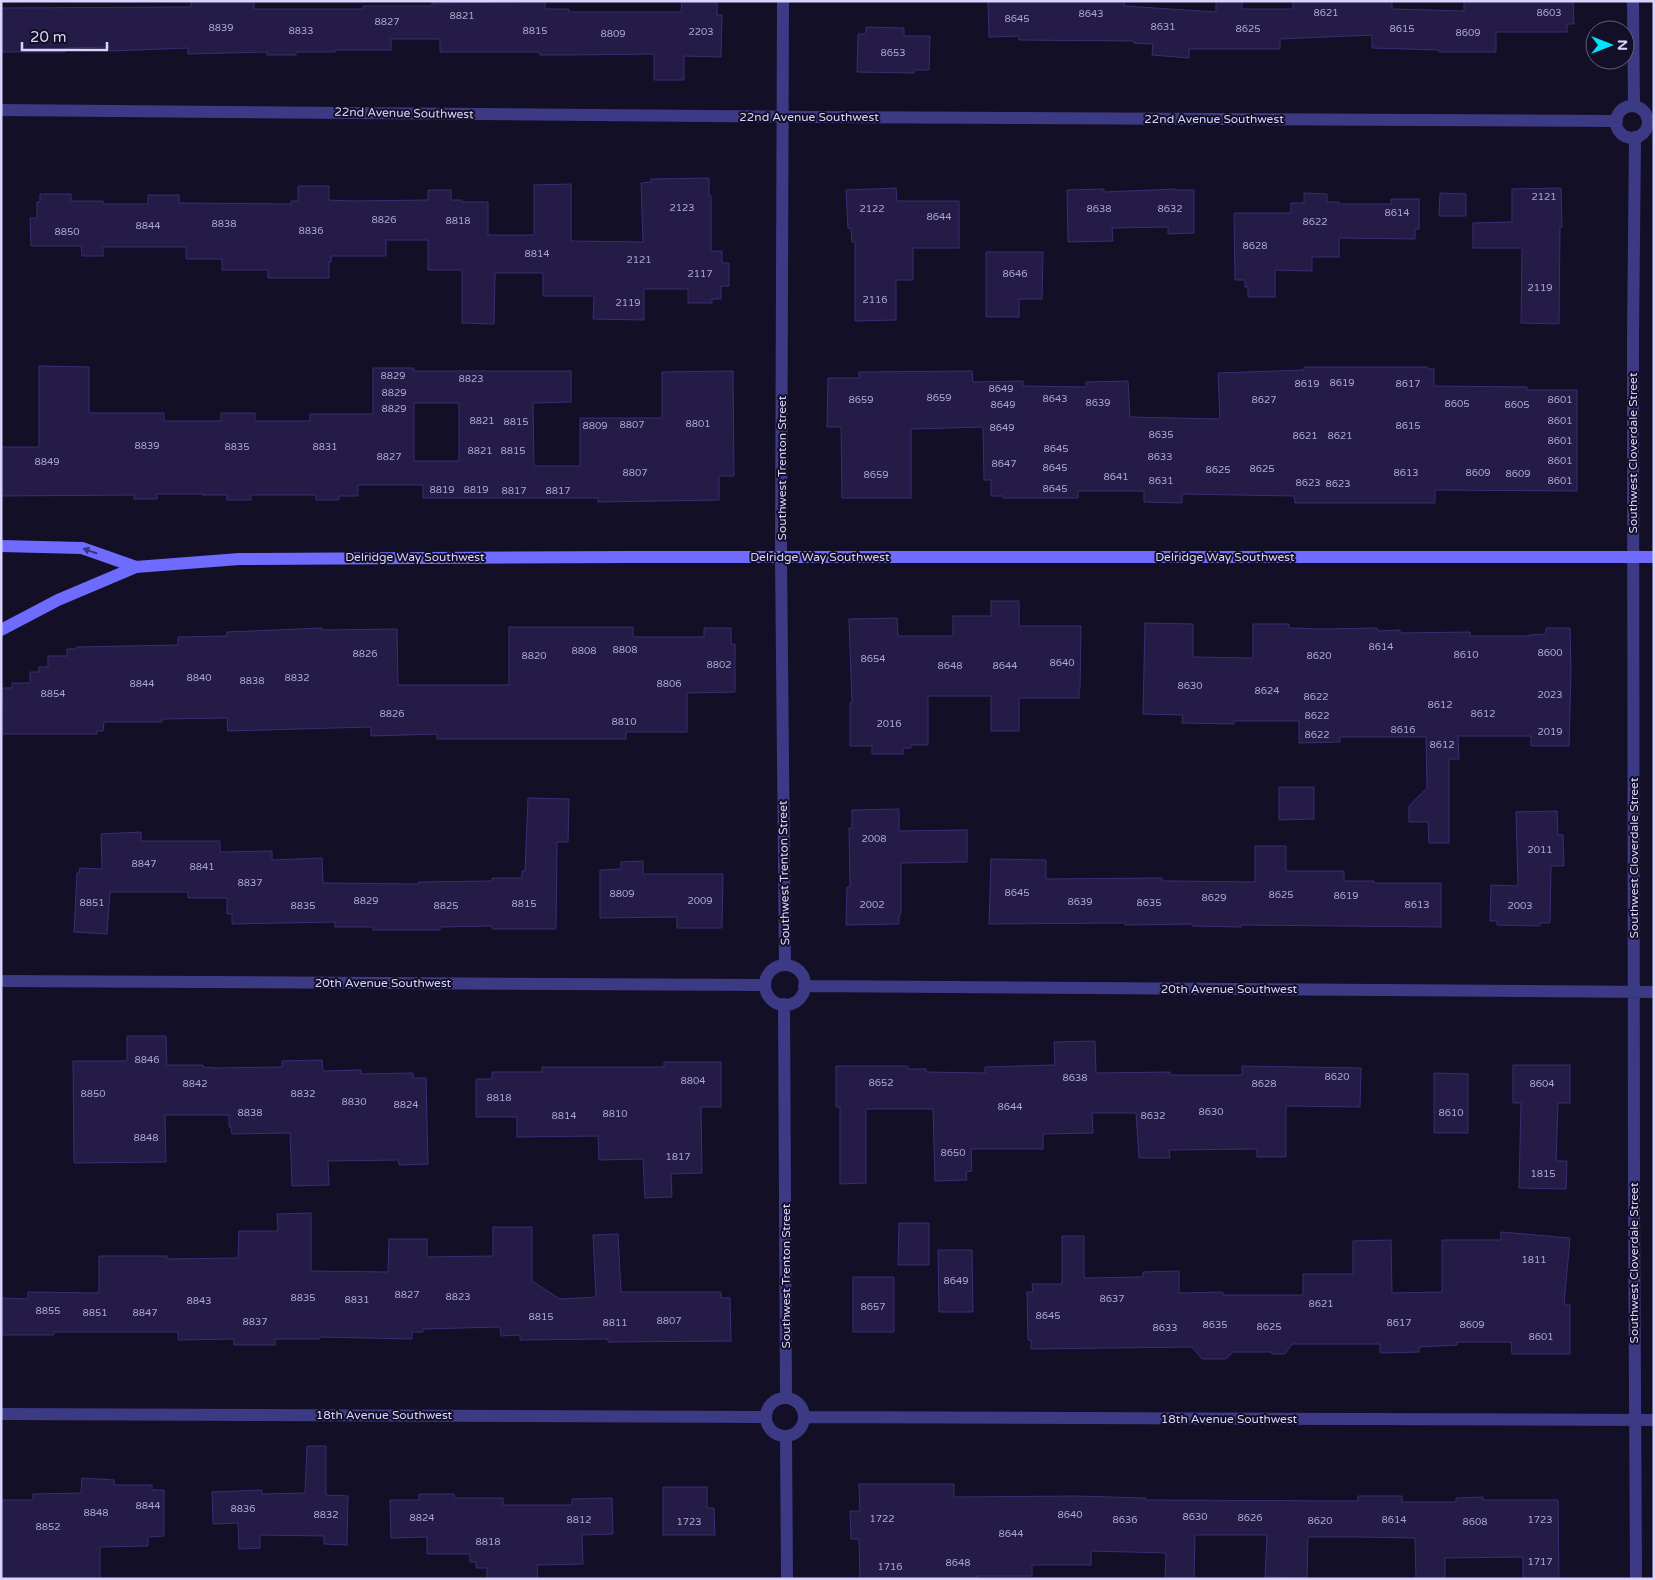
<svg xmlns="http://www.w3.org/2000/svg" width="1655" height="1580" viewBox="0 0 1655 1580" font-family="'Varela Round',sans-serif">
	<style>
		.building { fill: #241b47; stroke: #3b2d73; fill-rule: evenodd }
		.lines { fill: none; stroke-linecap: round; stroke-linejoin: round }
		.minor { stroke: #3d3a85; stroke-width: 12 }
		.tertiary { stroke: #3d3a85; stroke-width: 12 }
		.secondary { stroke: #6f6bff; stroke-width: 12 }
		.oneway { fill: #38347d }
		.labels { text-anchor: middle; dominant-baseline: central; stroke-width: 4; stroke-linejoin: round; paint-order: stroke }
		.number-label { font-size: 10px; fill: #aca6d1 }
		.street-label { font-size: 12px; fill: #d9d4ff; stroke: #130f26 }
	</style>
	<rect width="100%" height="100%" fill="#130f26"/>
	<path class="building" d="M191 1H254V9H363V6H432V3L545 1V9H569V12H681L682 2H717V15H722L721 57 684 56V80H654V54L569 55H540V52H440V39H391V50H335V52H296V55H267V52L188 54V48L110 51V47L65 48V52H1V8L191 7Z
		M988 1H1124V6L1216 12V1H1242V9H1293V1H1392V9L1464 11V1H1573L1574 24H1567V32H1496V52H1439V50L1372 48V35L1280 39V49H1189V58L1152 55 1153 44 1134 43V41L1019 40V36L989 37Z
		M866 27 904 28V36H930L929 70H914V73L857 72 858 34H866Z
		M709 178V196H711V251H722V263H729V286H721V299H712V303H688V289H644V320L593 319 594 296H543V273H495L494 324 462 323V270H428V240H386V256H331V262H329V278H268V270H222V259H186V247H103V256H82L81 246H31L30 218H37V202H40V194H71V201H103V204H148V195H179V203L291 204V201H298V186H329V200L353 201 428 200V190H451V200H462V202H488V235H534V185L571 184V241L643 242 641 183 651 182V179Z
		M896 188 897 201H959V248H913V280H896V320L855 321V242H852L851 228H848L846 190Z
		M1561 188 1562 227H1560L1559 324 1521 323 1522 248H1473V223L1512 222V189Z
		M1104 189V192L1176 189V190H1194V233L1168 234V227L1112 228 1113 241 1068 242 1067 190Z
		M1304 193 1327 194V202H1339V204H1391V199H1419V229H1415V239L1339 238V257H1312V271L1275 270V297H1248V287H1245V280H1235L1234 213H1291V203H1304Z
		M1440 193 1466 194V216H1439Z
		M986 252H1043L1042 299H1019V317H986Z
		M39 366 89 367V413H164V421H221V413H255V421H310V414H373V368H414V371H571V402L533 403 534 466H580V418H662V372L733 371 734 476H719V500L598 502V498H423V485H358V496H339V500H316V495H251V500H227V495H202L203 494H157V499H134V495L1 496V447H39ZM414 403H459V461H414Z
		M1304 367H1428V369H1434V386L1527 387V390H1577V491L1435 490V503H1295L1294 496 1182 494V503L1144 502V491H1078V498H1003V496H991V480H984L983 427 911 429V498H842L841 427H827L828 378H859V372L972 371 973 382 1023 381V386L1086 387V382L1128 381 1130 417 1220 419 1218 373 1304 370Z
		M991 601H1019V626H1081L1080 689H1079V698H1019V731H991V696H928V745H911V748H903V754H872V746H850V703H852L849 619 897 618 898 636H953V616H991Z
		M1145 623 1193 624V657L1253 658V624H1289V628L1323 629 1377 628 1378 631 1400 630V633L1470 632V636H1529V635L1546 634V628H1570L1571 671 1569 746H1531V736H1458L1459 759H1449V843H1429L1428 822H1409V806L1427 788 1426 737H1340V742L1299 743V721H1234V724L1182 723 1183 715 1143 714Z
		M509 627H633V637H704V628H731V644H735V692L687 693V732H626V739H437V734L371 736V727L228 731 227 718 162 719V722H104L103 731H97V734H1L2 688H12V683H30V672H39V667H48V656H67V649H76V647L178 645V637L227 636V632L322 628V630L397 629 398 685H509Z
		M1279 787H1314V819L1279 820Z
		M528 798 569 799 568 842H557L556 929H492V926L440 927V930H373V927H335V922L232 924V914H227V898H188V892H110L107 934 74 932 77 873H79L80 868 102 869 101 834 141 832V841H220V852L272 851V860L322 858 323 883 418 884V882L492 881V878H522V871H525Z
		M899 809V831L967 830V862L901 863V913L899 916V924L846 925 847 887H850L849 828H852V810Z
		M1557 811 1558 835H1563L1564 866H1551L1550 923H1540V926L1497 925V921H1490L1491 885 1518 886 1516 812Z
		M1255 846H1286V871H1344V881H1374V883H1441V927L1241 925V927L1192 926V924L1125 925V923L989 924 991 859 1046 860V879L1162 878V881H1173L1255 882Z
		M643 861V874H723L722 928H677V917L600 918V870L621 869V862Z
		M127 1036H166L167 1065H203V1067L214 1068 282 1067V1061L322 1060 323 1071 361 1070V1074L413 1073V1078H426L428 1164 399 1165 398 1160 328 1161 329 1185 292 1186 290 1133 232 1134 231 1127H229V1115H165L166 1162 74 1163 73 1061H127Z
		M1095 1041 1096 1073 1170 1072V1075H1242V1066L1361 1068 1360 1107 1286 1106V1157H1257V1149L1169 1150 1170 1158H1139L1136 1113H1092L1093 1133 1043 1134V1149H971L972 1171 966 1172 967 1180 935 1181 933 1109H866V1183L840 1184V1107H836V1066H908V1069H926V1072L985 1073V1067L1055 1065 1054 1042Z
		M664 1062H721V1107H701L702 1173 671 1174 672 1197 645 1198 643 1159 599 1160 598 1136 517 1137V1117H476V1079H492V1072H542V1067H664Z
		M1513 1065H1570V1103H1558L1556 1161H1567L1566 1189 1519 1188 1521 1103H1513Z
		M1434 1073 1468 1074V1133H1434Z
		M311 1213V1271L388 1272 389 1239H427V1257L493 1256V1227H532V1281L560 1299 596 1297 593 1235 618 1234 621 1292H721V1298H730L731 1341 608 1342V1339L520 1340V1335L501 1336 500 1327 423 1329V1332H412V1339L320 1337V1339H275V1345H234V1339L178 1340V1332H54V1335H1V1298L28 1299V1292L99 1293V1256H167V1259L238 1258 239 1231H278L277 1214Z
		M899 1223H929V1265H898Z
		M1501 1232 1570 1238 1564 1305H1570V1354H1512L1511 1342H1457V1345L1419 1347V1352L1380 1353V1344H1292L1285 1354H1273L1270 1352H1233L1226 1359H1202L1192 1347 1031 1349V1340H1028L1027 1292H1033L1032 1284H1062V1236H1084V1278L1143 1277V1272L1179 1271V1293L1223 1292V1295H1303V1274H1353V1241L1391 1240 1392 1293 1442 1292V1240H1501Z
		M938 1250H972L973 1312H939Z
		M853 1277H894V1332H853Z
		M307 1446H326V1495L348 1496 347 1545 324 1544V1536L260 1535V1548L239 1549 238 1523 213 1524 212 1492 262 1490V1494L305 1493Z
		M82 1478 114 1480V1485H152V1490H164V1536L148 1537V1546L100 1547V1579H1V1500H33V1494L81 1493Z
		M859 1484H954V1497L1077 1496 1146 1498V1500L1358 1501V1496H1402V1502H1456V1498L1483 1497V1500H1558L1559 1579H1523V1557L1445 1558V1579H1416L1415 1538 1359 1537H1308L1307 1578 1265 1577 1267 1535H1195L1194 1579H1165L1166 1553 1091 1551V1565H1032V1576H977V1579H860L859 1539H851L850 1511H860Z
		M663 1487H707V1508H714L715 1535H663Z
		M419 1494H454V1498H503V1505H572V1499L612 1498 613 1534 582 1535 583 1564 537 1565 538 1579H487V1568H476V1562H470V1554H427V1537L391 1538 390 1500H419Z"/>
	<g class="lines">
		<path class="minor" d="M1633 1 1634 106
			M1616 122a16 16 0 1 1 32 0a16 16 0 1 1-32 0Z
			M1 110 816 117 1617 121
			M1635 137 1633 341 1634 1206 1636 1579
			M781 557 785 965
			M765 985a20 20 0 1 1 40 0a20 20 0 1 1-40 0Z
			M1 981 765 985
			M804 986 1654 992
			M784 1004 786 1398
			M766 1417a19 19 0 1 1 38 0a19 19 0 1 1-38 0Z
			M1 1414 766 1417
			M804 1417 1654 1420
			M786 1437 787 1579"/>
		<path class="tertiary" d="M781 557 783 1"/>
		<path class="secondary" d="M1 546 82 548 136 567
			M1 630 58 600 136 567 239 559 627 557H1654"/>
	</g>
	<defs><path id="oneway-solid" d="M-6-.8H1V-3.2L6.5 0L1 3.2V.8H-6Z" transform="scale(1.25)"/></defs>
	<use class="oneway" href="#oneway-solid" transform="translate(90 551) rotate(-161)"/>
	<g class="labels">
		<g class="number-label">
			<text x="1326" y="13">8621</text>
			<text x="1549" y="13">8603</text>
			<text x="1091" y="14">8643</text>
			<text x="462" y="16">8821</text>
			<text x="1017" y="19">8645</text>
			<text x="387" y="22">8827</text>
			<text x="1163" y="27">8631</text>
			<text x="221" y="28">8839</text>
			<text x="1248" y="29">8625</text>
			<text x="1402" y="29">8615</text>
			<text x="301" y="31">8833</text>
			<text x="535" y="31">8815</text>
			<text x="701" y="32">2203</text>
			<text x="1468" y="33">8609</text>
			<text x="613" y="34">8809</text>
			<text x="893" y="53">8653</text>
			<text x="1544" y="197">2121</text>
			<text x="682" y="208">2123</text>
			<text x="872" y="209">2122</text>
			<text x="1099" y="209">8638</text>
			<text x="1170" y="209">8632</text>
			<text x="1397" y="213">8614</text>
			<text x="939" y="217">8644</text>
			<text x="384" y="220">8826</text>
			<text x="458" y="221">8818</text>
			<text x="1315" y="222">8622</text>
			<text x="224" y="224">8838</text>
			<text x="148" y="226">8844</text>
			<text x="311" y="231">8836</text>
			<text x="67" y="232">8850</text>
			<text x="1255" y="246">8628</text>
			<text x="537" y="254">8814</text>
			<text x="639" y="260">2121</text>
			<text x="700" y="274">2117</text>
			<text x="1015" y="274">8646</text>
			<text x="1540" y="288">2119</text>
			<text x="875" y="300">2116</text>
			<text x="628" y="303">2119</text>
			<text x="393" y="376">8829</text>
			<text x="471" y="379">8823</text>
			<text x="1342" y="383">8619</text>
			<text x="1307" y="384">8619</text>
			<text x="1408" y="384">8617</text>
			<text x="1001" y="389">8649</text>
			<text x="394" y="393">8829</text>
			<text x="939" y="398">8659</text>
			<text x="1055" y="399">8643</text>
			<text x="861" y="400">8659</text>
			<text x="1264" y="400">8627</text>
			<text x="1560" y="400">8601</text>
			<text x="1098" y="403">8639</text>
			<text x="1457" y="404">8605</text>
			<text x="1003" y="405">8649</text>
			<text x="1517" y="405">8605</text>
			<text x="394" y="409">8829</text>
			<text x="482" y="421">8821</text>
			<text x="1560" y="421">8601</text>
			<text x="516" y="422">8815</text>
			<text x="698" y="424">8801</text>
			<text x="632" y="425">8807</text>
			<text x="595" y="426">8809</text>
			<text x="1408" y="426">8615</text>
			<text x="1002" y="428">8649</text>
			<text x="1161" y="435">8635</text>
			<text x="1305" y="436">8621</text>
			<text x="1340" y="436">8621</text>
			<text x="1560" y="441">8601</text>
			<text x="147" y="446">8839</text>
			<text x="237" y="447">8835</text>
			<text x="325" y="447">8831</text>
			<text x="1056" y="449">8645</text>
			<text x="480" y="451">8821</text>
			<text x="513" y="451">8815</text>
			<text x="389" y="457">8827</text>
			<text x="1160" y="457">8633</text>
			<text x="1560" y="461">8601</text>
			<text x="47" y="462">8849</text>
			<text x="1004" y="464">8647</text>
			<text x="1055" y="468">8645</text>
			<text x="1262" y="469">8625</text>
			<text x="1218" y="470">8625</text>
			<text x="635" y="473">8807</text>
			<text x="1406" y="473">8613</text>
			<text x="1478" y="473">8609</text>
			<text x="1518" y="474">8609</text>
			<text x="876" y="475">8659</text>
			<text x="1116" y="477">8641</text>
			<text x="1161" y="481">8631</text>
			<text x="1560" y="481">8601</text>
			<text x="1308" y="483">8623</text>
			<text x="1338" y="484">8623</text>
			<text x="1055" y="489">8645</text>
			<text x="442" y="490">8819</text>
			<text x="476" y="490">8819</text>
			<text x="514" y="491">8817</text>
			<text x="558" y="491">8817</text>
			<text x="1381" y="647">8614</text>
			<text x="625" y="650">8808</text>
			<text x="584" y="651">8808</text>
			<text x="1550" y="653">8600</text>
			<text x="365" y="654">8826</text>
			<text x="1466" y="655">8610</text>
			<text x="534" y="656">8820</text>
			<text x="1319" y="656">8620</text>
			<text x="873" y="659">8654</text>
			<text x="1062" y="663">8640</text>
			<text x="719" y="665">8802</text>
			<text x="950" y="666">8648</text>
			<text x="1005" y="666">8644</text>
			<text x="199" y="678">8840</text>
			<text x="297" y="678">8832</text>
			<text x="252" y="681">8838</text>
			<text x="142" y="684">8844</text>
			<text x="669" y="684">8806</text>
			<text x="1190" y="686">8630</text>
			<text x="1267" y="691">8624</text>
			<text x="53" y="694">8854</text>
			<text x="1550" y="695">2023</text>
			<text x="1316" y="697">8622</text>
			<text x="1440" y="705">8612</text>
			<text x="392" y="714">8826</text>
			<text x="1483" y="714">8612</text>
			<text x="1317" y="716">8622</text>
			<text x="624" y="722">8810</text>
			<text x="889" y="724">2016</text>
			<text x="1403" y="730">8616</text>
			<text x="1550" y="732">2019</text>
			<text x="1317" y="735">8622</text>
			<text x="1442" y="745">8612</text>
			<text x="874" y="839">2008</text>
			<text x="1540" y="850">2011</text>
			<text x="144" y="864">8847</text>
			<text x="202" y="867">8841</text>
			<text x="250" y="883">8837</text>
			<text x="1017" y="893">8645</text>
			<text x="622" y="894">8809</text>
			<text x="1281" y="895">8625</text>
			<text x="1346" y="896">8619</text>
			<text x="1214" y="898">8629</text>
			<text x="366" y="901">8829</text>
			<text x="700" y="901">2009</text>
			<text x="1080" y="902">8639</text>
			<text x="92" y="903">8851</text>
			<text x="1149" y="903">8635</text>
			<text x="524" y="904">8815</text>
			<text x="872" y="905">2002</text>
			<text x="1417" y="905">8613</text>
			<text x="303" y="906">8835</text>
			<text x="446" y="906">8825</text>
			<text x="1520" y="906">2003</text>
			<text x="147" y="1060">8846</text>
			<text x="1337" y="1077">8620</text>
			<text x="1075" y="1078">8638</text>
			<text x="693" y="1081">8804</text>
			<text x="881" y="1083">8652</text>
			<text x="195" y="1084">8842</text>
			<text x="1264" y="1084">8628</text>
			<text x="1542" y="1084">8604</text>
			<text x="93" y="1094">8850</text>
			<text x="303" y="1094">8832</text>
			<text x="499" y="1098">8818</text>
			<text x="354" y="1102">8830</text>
			<text x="406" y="1105">8824</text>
			<text x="1010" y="1107">8644</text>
			<text x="1211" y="1112">8630</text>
			<text x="250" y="1113">8838</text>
			<text x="1451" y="1113">8610</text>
			<text x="615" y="1114">8810</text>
			<text x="564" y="1116">8814</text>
			<text x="1153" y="1116">8632</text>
			<text x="146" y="1138">8848</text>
			<text x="953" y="1153">8650</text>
			<text x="678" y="1157">1817</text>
			<text x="1543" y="1174">1815</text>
			<text x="1534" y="1260">1811</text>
			<text x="956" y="1281">8649</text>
			<text x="407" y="1295">8827</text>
			<text x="458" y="1297">8823</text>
			<text x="303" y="1298">8835</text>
			<text x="1112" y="1299">8637</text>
			<text x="357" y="1300">8831</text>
			<text x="199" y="1301">8843</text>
			<text x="1321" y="1304">8621</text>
			<text x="873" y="1307">8657</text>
			<text x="48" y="1311">8855</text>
			<text x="95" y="1313">8851</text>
			<text x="145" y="1313">8847</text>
			<text x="1048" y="1316">8645</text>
			<text x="541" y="1317">8815</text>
			<text x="669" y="1321">8807</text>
			<text x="255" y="1322">8837</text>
			<text x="615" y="1323">8811</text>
			<text x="1399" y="1323">8617</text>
			<text x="1215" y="1325">8635</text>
			<text x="1472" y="1325">8609</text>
			<text x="1269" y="1327">8625</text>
			<text x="1165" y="1328">8633</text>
			<text x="1541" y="1337">8601</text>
			<text x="148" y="1506">8844</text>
			<text x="243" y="1509">8836</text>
			<text x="96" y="1513">8848</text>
			<text x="326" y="1515">8832</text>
			<text x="1070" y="1515">8640</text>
			<text x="1195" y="1517">8630</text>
			<text x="422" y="1518">8824</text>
			<text x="1250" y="1518">8626</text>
			<text x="882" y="1519">1722</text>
			<text x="579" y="1520">8812</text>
			<text x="1125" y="1520">8636</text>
			<text x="1394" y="1520">8614</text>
			<text x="1540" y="1520">1723</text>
			<text x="1320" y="1521">8620</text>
			<text x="689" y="1522">1723</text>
			<text x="1475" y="1522">8608</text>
			<text x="48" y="1527">8852</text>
			<text x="1011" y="1534">8644</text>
			<text x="488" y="1542">8818</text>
			<text x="1540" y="1562">1717</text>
			<text x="958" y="1563">8648</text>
			<text x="890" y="1567">1716</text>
		</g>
		<g class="street-label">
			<text transform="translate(404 113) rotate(1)">22nd Avenue Southwest</text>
			<text x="809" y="117">22nd Avenue Southwest</text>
			<text x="1214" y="119">22nd Avenue Southwest</text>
			<text transform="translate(1633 453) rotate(-90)">Southwest Cloverdale Street</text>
			<text transform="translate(782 468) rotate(-90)">Southwest Trenton Street</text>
			<text x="415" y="557">Delridge Way Southwest</text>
			<text x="820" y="557">Delridge Way Southwest</text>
			<text x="1225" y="557">Delridge Way Southwest</text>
			<text transform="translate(1634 858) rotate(-90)">Southwest Cloverdale Street</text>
			<text transform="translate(784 873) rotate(-91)">Southwest Trenton Street</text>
			<text x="383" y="983">20th Avenue Southwest</text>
			<text x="1229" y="989">20th Avenue Southwest</text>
			<text transform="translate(1634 1263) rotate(-90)">Southwest Cloverdale Street</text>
			<text transform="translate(786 1276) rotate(-90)">Southwest Trenton Street</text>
			<text x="384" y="1415">18th Avenue Southwest</text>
			<text x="1229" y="1419">18th Avenue Southwest</text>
		</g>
	</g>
	<rect width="1655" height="1580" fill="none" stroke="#d9d4ff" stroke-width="5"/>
	<g transform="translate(1610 45) rotate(90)"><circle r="24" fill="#130f26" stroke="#625e7d"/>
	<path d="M0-4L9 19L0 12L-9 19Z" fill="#00e5ff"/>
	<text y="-8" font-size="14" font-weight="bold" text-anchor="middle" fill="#d9d4ff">N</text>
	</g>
	<path d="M22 42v8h85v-8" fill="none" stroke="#d9d4ff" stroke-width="2.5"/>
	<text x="30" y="42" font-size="15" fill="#d9d4ff" stroke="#130f26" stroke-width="4" paint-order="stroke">20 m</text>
</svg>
